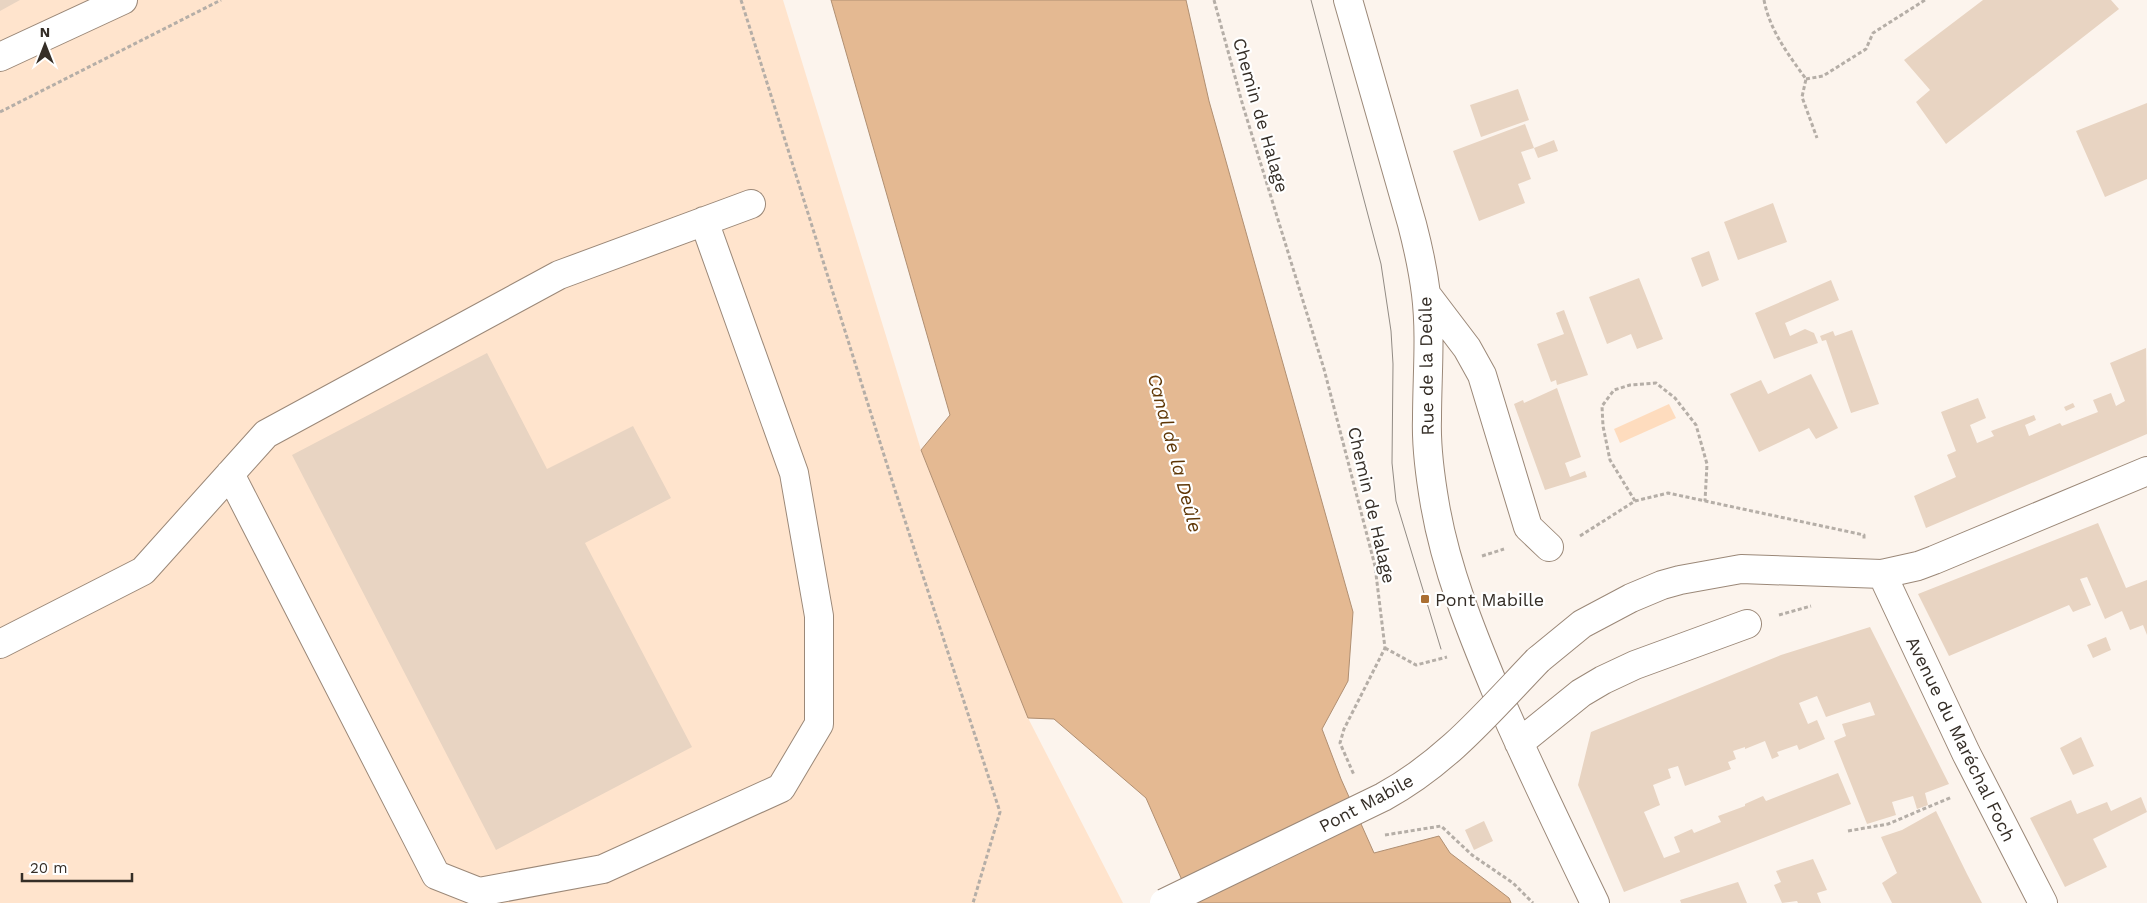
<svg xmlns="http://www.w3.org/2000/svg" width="2147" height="903" viewBox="0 0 2147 903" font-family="'Work Sans',sans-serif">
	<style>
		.built { fill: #ffe4cd }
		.green { fill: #fedcbe }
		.water { fill: #e4b992; stroke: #b08f72 }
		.building { fill: #e8d4c2 }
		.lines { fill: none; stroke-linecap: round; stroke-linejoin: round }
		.minor-casing { stroke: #9b8878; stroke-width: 30 }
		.path { stroke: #b5aea7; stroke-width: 3; stroke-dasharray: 4 2.5; stroke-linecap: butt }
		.minor { stroke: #fff; stroke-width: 28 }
		.tram { stroke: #928b84; stroke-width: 1 }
		.minor-bridge-casing { stroke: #9b8878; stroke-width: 30; stroke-linecap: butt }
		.minor-bridge { stroke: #fff; stroke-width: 28 }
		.poi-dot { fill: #ab6f32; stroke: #fff; stroke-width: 2 }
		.labels { text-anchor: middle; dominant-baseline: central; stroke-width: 4.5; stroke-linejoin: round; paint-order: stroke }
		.street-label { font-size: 18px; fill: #352e27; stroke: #fff }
		.poi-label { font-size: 18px; fill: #352e27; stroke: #fff; text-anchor: start }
		.water-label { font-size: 19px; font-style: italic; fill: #5e3605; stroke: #fff }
	</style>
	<rect width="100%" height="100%" fill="#fcf4ed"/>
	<path class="built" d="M0 0H783L921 450 1028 718 1123 903H0Z"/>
	<path class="green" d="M1669 404 1676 418 1620 443 1614 429Z"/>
	<path class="water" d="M831 0H1186L1209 101 1353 612 1348 681 1322 729 1341 779 1374 853 1439 836 1450 853 1509 898 1511 903H1192L1146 798 1054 719 1028 718 921 450 950 415Z"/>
	<path class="building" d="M0 0H20L0 11Z
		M1983 0H2111L2119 9 1946 144 1916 102 1930 90 1904 60Z
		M1518 89 1529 120 1481 137 1470 105Z
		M2147 103V179L2105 197 2076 131Z
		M1525 124 1534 148 1521 152 1531 179 1518 184 1525 203 1479 221 1453 151Z
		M1554 140 1558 151 1538 158 1534 148Z
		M1773 203 1787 242 1738 260 1724 222Z
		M1709 251 1719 280 1702 287 1691 258Z
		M1639 278 1663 339 1637 349 1631 334 1607 344 1589 297Z
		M1831 280 1839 300 1785 323 1790 336 1805 329 1814 333 1818 343 1774 359 1755 313Z
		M1564 310 1588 375 1557 385 1556 380 1551 382 1537 344 1564 334 1556 313Z
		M1852 330 1879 404 1851 413 1826 340 1822 341 1820 336 1833 331 1835 336Z
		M2146 348 2147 434 1926 528 1914 496 1956 477 1947 455 1956 451 1941 412 1978 398 1986 418 1970 425 1977 443 1994 436 1991 431 2034 415 2036 420 2025 425 2029 436 2060 423 2062 426 2098 412 2093 400 2111 393 2116 406 2125 401 2110 363Z
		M487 353 547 469 633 426 671 498 585 543 692 747 496 850 292 455Z
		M1811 374 1838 428 1816 439 1809 428 1759 452 1730 394 1761 380 1768 394Z
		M1557 388 1581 457 1565 463 1570 477 1585 471 1587 477 1545 490 1514 404 1523 400 1524 403Z
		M2073 403 2075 407 2066 411 2064 407Z
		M2098 523 2126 588 2147 580V635L2143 625 2130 630 2122 611 2105 619 2087 577 2080 579 2091 605 2073 612 2069 605 1949 656 1918 594Z
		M1870 627 1949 784 1925 793 1928 805 1917 809 1913 796 1892 802 1896 815 1867 824 1834 741 1846 736 1842 724 1875 715 1870 702 1826 717 1817 696 1799 703 1808 724 1817 720 1825 739 1799 750 1797 745 1777 752 1779 756 1772 759 1765 741 1745 749V747L1733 751 1736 759 1728 762 1731 769 1685 786 1678 766 1668 769 1671 778 1653 785 1660 805 1644 812 1664 858 1680 852 1674 837 1692 829 1694 833 1721 822 1718 816 1745 806V804L1763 796 1766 801 1838 773 1851 804 1624 892 1578 785 1591 732 1781 655Z
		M2106 637 2111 650 2093 658 2087 645Z
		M2081 737 2094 766 2073 775 2060 748Z
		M2141 797 2147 812 2093 839 2107 867 2065 887 2030 818 2071 800 2077 814 2107 802 2111 811Z
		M1936 811 1967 874 1982 903H1892L1882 883 1897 873 1881 837 1902 830Z
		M1484 821 1493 841 1474 850 1465 830Z
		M1813 859 1827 890 1817 893 1821 903H1798L1797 901 1782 903 1774 885 1781 882 1776 871Z
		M1738 882 1747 903H1681L1680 900Z"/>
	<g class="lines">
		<defs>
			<path id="minor" d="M1348 0 1412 224C1418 247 1423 270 1426 294 1431 335 1427 377 1427 419 1426 447 1430 476 1435 505 1446 569 1471 631 1496 691 1527 762 1561 833 1595 903
				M0 57 123 0
				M1426 294 1467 348 1482 375 1528 527 1549 547
				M230 474 436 875 479 892 603 869 781 788 819 724V616L794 473 704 221
				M1882 574 1966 753 2043 903
				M0 644 143 571 266 434 559 275 751 204
				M1538 660 1582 624 1631 598 1662 585 1680 580 1741 569 1882 574 1918 566 1934 560 2147 471
				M1519 743 1581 693 1603 680 1635 665 1747 624"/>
		</defs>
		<use href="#minor" class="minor-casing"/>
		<path class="path" d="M741 0 895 490 1000 812 973 903
			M1214 0 1243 106 1324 369 1375 566 1385 648 1344 729 1340 743 1354 775
			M1764 0C1770 31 1788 54 1806 79L1802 97 1817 138
			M1806 79 1823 76 1866 49 1873 33 1925 0
			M0 112 221 0
			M1635 501 1610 460 1603 426 1602 406 1614 390 1630 385 1656 383 1675 398 1696 425 1707 464 1705 501
			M1580 536 1635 501 1668 493 1864 535V539
			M1482 556 1504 549
			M1779 615 1811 606
			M1385 648 1416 665 1447 657
			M1848 831 1888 824 1952 797
			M1385 835 1441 826 1472 855 1513 883 1533 903"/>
		<use href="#minor" class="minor"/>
		<path class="tram" d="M1311 0 1381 264 1391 331 1393 364 1392 463 1396 501 1441 649"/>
		<defs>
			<path id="minor-bridge" d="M1164 903 1383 797C1447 762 1488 712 1538 660"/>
		</defs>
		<use href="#minor-bridge" class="minor-bridge-casing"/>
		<use href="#minor-bridge" class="minor-bridge"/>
	</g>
	<rect class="poi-dot" x="1420" y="594" width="10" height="10" rx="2.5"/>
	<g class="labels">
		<g class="street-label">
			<text transform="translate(1261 115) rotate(74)">Chemin de Halage</text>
			<text transform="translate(1426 366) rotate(-91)">Rue de la Deûle</text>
			<text transform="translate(1372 505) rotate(77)">Chemin de Halage</text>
			<text transform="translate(1961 739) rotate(64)">Avenue du Maréchal Foch</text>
			<text transform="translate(1366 803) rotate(-28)">Pont Mabile</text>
		</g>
		<g class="poi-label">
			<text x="1435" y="599">Pont Mabille</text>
		</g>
		<g class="water-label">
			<text transform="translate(1175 453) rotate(75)">Canal de la Deûle</text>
		</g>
	</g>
	<g transform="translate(45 45)" stroke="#ffffff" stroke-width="4" paint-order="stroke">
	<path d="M0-4L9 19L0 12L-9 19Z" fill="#352e27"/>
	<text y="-8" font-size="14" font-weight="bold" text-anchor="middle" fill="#352e27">N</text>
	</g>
	<path d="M22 873v8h110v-8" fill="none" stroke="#352e27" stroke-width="2.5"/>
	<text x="30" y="873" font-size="15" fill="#352e27" stroke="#ffffff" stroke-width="4" paint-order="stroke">20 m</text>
</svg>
